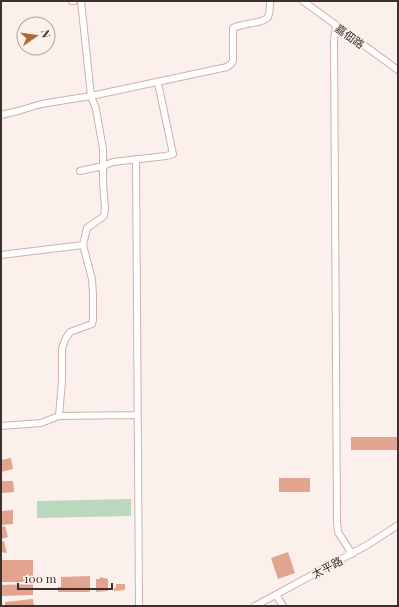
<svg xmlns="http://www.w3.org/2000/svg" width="399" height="607" viewBox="0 0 399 607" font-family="'Playfair Display','Noto Sans TC',serif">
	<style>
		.green { fill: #bad8be }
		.building { fill: #e2a48e }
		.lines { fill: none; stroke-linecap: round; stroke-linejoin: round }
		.minor-casing { stroke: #cdb2a8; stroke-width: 8 }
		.minor { stroke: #fff; stroke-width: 6 }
		.labels { text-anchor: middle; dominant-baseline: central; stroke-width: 3.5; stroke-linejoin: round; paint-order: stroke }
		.street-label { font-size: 11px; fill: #3c312d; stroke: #fcf0ec }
	</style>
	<rect width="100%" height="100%" fill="#fcf0ec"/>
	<path class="green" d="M131 499V516L37 518V501Z"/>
	<path class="building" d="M351 437H398V450H351Z
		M11 458 13 469 1 472V460Z
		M279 478H310V492H279Z
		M1 481H13L14 492 1 493Z
		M13 510V524L1 525V511Z
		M5 526 8 537 1 539V527Z
		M4 541 7 553 1 552V542Z
		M288 552 295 573 278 579 271 558Z
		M1 560H33V582H1Z
		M90 576V592H58V587H61V577Z
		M100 577 108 579V591L96 592V579H100Z
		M33 584V595L1 596V585Z
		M116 584H125V590L114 591V588H116Z
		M33 599 34 606H5V602Z"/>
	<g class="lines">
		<defs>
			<path id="minor" d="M72 1H74
				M303 1 398 70
				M336 25 334 40 337 521 338 532 352 554
				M1 115 18 111 41 104 91 96 227 67 231 64 233 61V28C241 23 263 24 268 17 270 13 270 6 270 1
				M136 159 139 606
				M80 171 103 166 113 162 166 156 173 154 158 83
				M1 255 83 245
				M59 416 62 381V348L66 338 70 332 92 324 93 320V295L92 279 83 245 87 228 104 216 105 208 103 183V149L96 109 91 96 81 1
				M1 426 41 423 59 416 137 415
				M276 595 283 606
				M255 606 369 544 398 525"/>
		</defs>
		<use href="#minor" class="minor-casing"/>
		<use href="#minor" class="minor"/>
	</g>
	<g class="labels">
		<g class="street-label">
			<text transform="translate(350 36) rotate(36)">嘉佃路</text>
			<text transform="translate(327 567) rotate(-28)">太平路</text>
		</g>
	</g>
	<rect width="399" height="607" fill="none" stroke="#3c312d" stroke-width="4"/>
	<g transform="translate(36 36) rotate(77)"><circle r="19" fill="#fcf0ec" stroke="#afa4a0"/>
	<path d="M0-3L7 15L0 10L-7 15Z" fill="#aa6c31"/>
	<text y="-6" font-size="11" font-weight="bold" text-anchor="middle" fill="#3c312d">N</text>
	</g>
	<path d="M18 583v6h94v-6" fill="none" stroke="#3c312d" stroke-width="2"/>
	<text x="24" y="583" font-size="12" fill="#3c312d" stroke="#fcf0ec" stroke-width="3" paint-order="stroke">100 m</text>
</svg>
